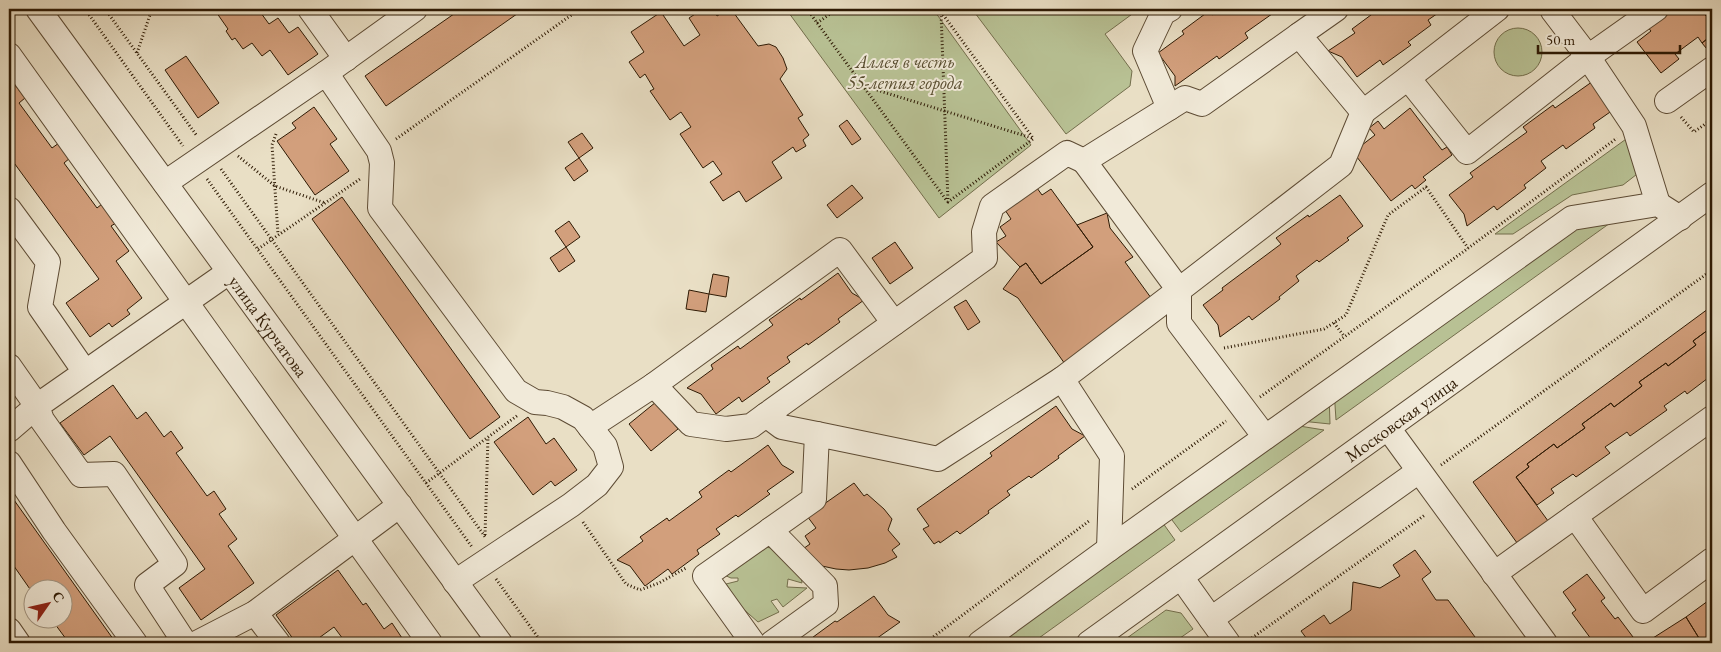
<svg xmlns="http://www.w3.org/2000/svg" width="1721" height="652" viewBox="0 0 1721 652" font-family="'EB Garamond',serif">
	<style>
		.green { fill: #b8c194; stroke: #736e4c }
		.building { fill: #d29f7c; stroke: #2e1a04 }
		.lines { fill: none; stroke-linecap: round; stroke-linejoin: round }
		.minor-casing { stroke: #5d4b34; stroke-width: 26 }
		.path { stroke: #2e1a04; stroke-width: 3; stroke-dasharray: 1 2.5; stroke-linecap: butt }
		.minor { stroke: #f1ead9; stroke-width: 24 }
		.labels { text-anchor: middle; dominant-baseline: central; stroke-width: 4; stroke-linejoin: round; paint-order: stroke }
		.park-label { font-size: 18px; font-style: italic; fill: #574c2f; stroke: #f1ead9 }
		.street-label { font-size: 18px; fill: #2e1a04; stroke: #f1ead9 }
	</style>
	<rect width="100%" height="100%" fill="#e9dfc5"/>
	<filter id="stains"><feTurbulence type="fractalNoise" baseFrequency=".004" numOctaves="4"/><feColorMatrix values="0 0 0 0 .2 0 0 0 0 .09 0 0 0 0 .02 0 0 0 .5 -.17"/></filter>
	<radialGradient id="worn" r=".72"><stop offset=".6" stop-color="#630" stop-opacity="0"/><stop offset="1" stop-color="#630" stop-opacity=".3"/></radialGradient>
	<path class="green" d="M786 9H933L1031 145 939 218Z
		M972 9H1139L1105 34 1132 71 1130 86 1066 134Z
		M1494 52a24 24 0 1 1 48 0a24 24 0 1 1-48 0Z
		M1633 134 1641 171 1623 185 1572 195 1513 234H1495Z
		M1624 213 1336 420 1334 390 1572 219Z
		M1329 393 1330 424 1291 420Z
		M1287 424 1324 430 1181 532 1166 512Z
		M1160 519 1175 540 1032 643H989Z
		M753 546 773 548 801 577 802 583 788 579 787 587 807 588 783 607 777 599 771 601 779 612 758 622 741 607 726 584 738 581V578H731L724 575Z
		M1166 610 1181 613 1193 629 1173 643H1120Z"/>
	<path class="building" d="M214 9H258L269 24 278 18 289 33 298 27 318 54 288 75 270 50 262 56 252 43 243 49 235 38 232 40 226 31 228 29Z
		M461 9H524L386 106 365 76Z
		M703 9H713L717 16 728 9H731L758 46 769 44 776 47 783 58 787 69 780 79 803 115 798 118 809 135 803 140 806 146 796 152 793 147 772 162 782 178 746 202 739 191 723 201 710 182 722 174 713 161 703 168 680 134 691 127 681 112 670 120 650 91 654 89 645 74 640 78 629 62 644 52 631 32 661 12 684 46 700 35 689 18Z
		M1220 9H1279L1245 33 1248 38 1219 59 1217 56 1175 86V76L1158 53 1184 34 1182 31 1209 11 1212 15Z
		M1379 9 1381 12 1385 9H1444L1428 20 1431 25 1408 42 1411 45 1383 65 1380 60 1357 77 1342 57 1328 51 1355 33 1352 29Z
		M1668 9H1701L1712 24V35L1702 43 1698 37 1675 54 1679 59 1661 73 1637 42 1651 31 1646 25Z
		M1701 9H1712V24Z
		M1712 35V53L1711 54 1702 43Z
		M186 56 219 103 198 118 165 70Z
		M1596 79 1613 110 1593 124 1595 128 1566 149 1563 145 1541 161 1546 168 1524 185 1526 188 1497 210 1494 206 1467 226 1464 214 1449 195 1473 177 1470 173 1527 132 1523 127 1553 105 1555 108Z
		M12 81 25 98 19 103 52 148 59 143 70 158 64 163 97 208 102 204 116 223 111 226 129 251 116 261 142 298 127 310 130 314 112 327 109 323 90 337 66 303 99 279 9 156V83Z
		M314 107 337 139 330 144 349 171 315 195 277 141 296 128 292 123Z
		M1410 108 1442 150 1447 147 1452 155 1423 177 1426 180 1415 189 1412 185 1391 201 1353 152 1375 135 1369 128 1378 121 1384 129Z
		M847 120 861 139 852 145 839 126Z
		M582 133 593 148 579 158 568 142Z
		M579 158 588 171 574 181 565 168Z
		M852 185 863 198 837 218 827 205Z
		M1037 188 1042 195 1051 189 1093 247 1041 284 1026 263 1020 267 996 242 1006 236 1000 227 1011 219 1005 210Z
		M1340 195 1363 226 1347 238 1349 240 1319 262 1317 260 1296 276 1299 281 1279 297 1280 299 1252 320 1249 316 1220 337 1218 325 1203 305 1223 290 1222 288 1281 244 1276 238 1308 215 1309 217Z
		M342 197 500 417 470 439 312 219Z
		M1107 213 1110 228 1133 257 1125 262 1154 302 1065 364 1018 298 1003 289 1020 267 1026 263 1041 284 1093 247 1077 225Z
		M569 221 580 237 566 247 555 231Z
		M895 242 913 268 890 284 872 258Z
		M566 247 575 261 559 272 550 258Z
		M838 273 852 293 864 300 838 319 840 322 808 345 807 343 787 357 790 362 767 378 770 382 742 402 739 397 716 414 701 394 687 388 713 369 711 365 738 346 740 349 773 325 769 320 800 298 801 300Z
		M713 274 729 277 726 297 709 294Z
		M689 290 709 294 706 312 686 309Z
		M966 300 980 322 968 330 954 307Z
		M1712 306V327L1693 341 1696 345 1668 366 1666 363 1639 382 1642 386 1614 407 1611 403 1582 424 1585 428 1557 448 1554 444 1527 464 1529 467 1516 477 1551 525 1520 547 1473 482Z
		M1712 327V375L1687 394 1685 391 1664 406 1667 410 1630 436 1627 432 1605 447 1610 453 1576 477 1573 474 1551 489 1554 493 1537 505 1516 477 1529 467 1527 464 1554 444 1557 448 1585 428 1582 424 1611 403 1614 407 1642 386 1639 382 1666 363 1668 366 1696 345 1693 341Z
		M113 385 137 419 146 412 164 437 171 431 183 448 176 453 207 496 214 491 226 509 219 514 237 539 228 546 254 583 201 620 179 588 205 569 110 436 84 455 60 423Z
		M656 402 678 429 651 451 629 424Z
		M1056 406 1072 429 1085 436 1058 456 1059 458 1031 478 1029 476 1007 491 1010 495 988 511 989 513 960 534 957 531 940 543 939 541 934 544 923 529 929 526 917 509 992 456 990 453Z
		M528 417 546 444 554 438 577 470 555 486 551 481 533 495 494 442Z
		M768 445 782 465 794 472 767 491 770 494 738 517 736 515 716 529 720 534 697 550 699 554 672 574 668 569 645 586 630 566 617 560 643 541 640 537 667 518 669 521 702 497 699 492 729 470 731 472Z
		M854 483 864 496 867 494 884 509 892 519 888 530 900 544 892 550 897 557 885 563 868 568 849 570 836 569 822 566 811 560 800 551 810 544 805 536 816 528 807 516Z
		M9 493 116 643H69L52 620H62V590H32V592L9 559Z
		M1415 550 1431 572 1422 579 1436 600H1448L1475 637 1474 643H1310L1301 631 1324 615 1330 624 1351 610 1353 582 1380 588 1400 576 1393 565Z
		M338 570 363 605 366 603 384 629 392 623 402 638 395 643H346L334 627 312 643H296L276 615Z
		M1587 574 1605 598 1601 601 1615 619 1618 617 1636 641 1633 643H1594L1572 613 1576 610 1563 592Z
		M874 596 888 615 900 622 873 641 875 643H805L835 621 837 622Z
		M1712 598V638L1702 643 1686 617Z
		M1686 617 1702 643H1657L1653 638Z"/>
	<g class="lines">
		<defs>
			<g id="minor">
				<path id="s1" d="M38 9 500 643"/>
				<path d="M310 9 346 59"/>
				<path d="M1336 9 1299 35 1363 112 1408 78"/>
				<path d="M1497 9 1408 78 1467 152 1588 57 1634 126 1658 204"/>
				<path d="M1556 9 1553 11 1588 57 1656 9"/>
				<path d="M1299 35 1202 104 1185 98 1084 161 1179 290 1341 165 1363 112"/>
				<path d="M9 55 430 643"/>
				<path d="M326 73 415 9"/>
				<path d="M1667 101 1712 69"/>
				<path d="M1169 108 1145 51 1163 13 1170 9"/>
				<path d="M165 183 326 73 379 151 382 163 380 208 516 391 535 402 547 403 563 407 583 418 605 446 611 467 597 485 571 505 455 582"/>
				<path d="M9 209 48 262 40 307 85 372"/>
				<path d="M1179 290V323L1265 437"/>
				<path d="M9 366 37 406 9 430"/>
				<path d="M654 385 840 250 894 323"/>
				<path d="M590 427 654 385 691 424 726 429 751 426 766 415"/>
				<path d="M1388 428 1545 643"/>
				<path d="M817 434 782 427 766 415 985 258 984 232 992 206 1067 153 1084 161"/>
				<path d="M9 463 54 531 135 643"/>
				<path d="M1575 516 1643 611 1712 560"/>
				<path d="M770 530 825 586 826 604 772 643"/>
				<path d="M1109 549 1112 456 1062 379 1179 290"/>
				<path d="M1494 574 1712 418"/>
				<path d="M1181 577 1228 643"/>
				<path d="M255 613 278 643"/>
				<path d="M1211 619 1419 471"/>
				<path d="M9 630 18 643"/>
				<path d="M185 643 147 585 175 564 114 474 81 475 42 420 37 406 229 272"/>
				<path d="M197 643 255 613 400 505"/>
				<path d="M753 643 705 576 814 499 817 434 938 459 1062 379"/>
				<path d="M980 643 1109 549 1572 218 1658 204 1680 218"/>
				<path id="s2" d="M1089 643 1712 194"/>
			</g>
		</defs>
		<use href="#minor" class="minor-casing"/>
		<path class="path" d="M85 9 183 146
			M105 9 197 136
			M807 9 947 201
			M846 9C855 15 864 14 873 9
			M928 9 941 12 948 202 1033 139
			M939 9 1033 138
			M817 23 837 9
			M137 53 152 9
			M867 87 1032 138
			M1681 117 1694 132 1712 119
			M276 134 272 145 278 234
			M396 139 580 9
			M238 156 275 186 325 203
			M221 169 486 538
			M207 179 472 547
			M258 249 360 179
			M1334 323 1344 336
			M1224 348 1324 329 1346 315 1388 215 1426 187 1468 248
			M1260 397 1463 252 1617 138
			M1441 465 1712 270
			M426 483 518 415
			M1132 489 1226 421
			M583 522 626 584 640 590 659 583 686 568
			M485 535 488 437
			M496 579 542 643
			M1249 640 1425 515
			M925 643 1089 521"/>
		<use href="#minor" class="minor"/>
	</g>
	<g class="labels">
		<g class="park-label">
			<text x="905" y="61">Аллея в честь<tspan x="905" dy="21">55-летия города</tspan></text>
		</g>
		<g class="street-label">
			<text stroke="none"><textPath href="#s1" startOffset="392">улица Курчатова</textPath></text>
			<text stroke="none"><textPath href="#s2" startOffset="384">Московская улица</textPath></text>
		</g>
	</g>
	<rect width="1721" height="652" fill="none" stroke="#e9dfc5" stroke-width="30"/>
	<rect x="10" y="10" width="1701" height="632" fill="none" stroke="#2e1a04" stroke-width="2.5"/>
	<rect x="15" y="15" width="1691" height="622" fill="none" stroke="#2e1a04"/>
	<g transform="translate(48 604) rotate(56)"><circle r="24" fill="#f1ead9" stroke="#a39784"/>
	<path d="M0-4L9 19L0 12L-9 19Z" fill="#8f2418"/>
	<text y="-8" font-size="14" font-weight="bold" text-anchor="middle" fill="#2e1a04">С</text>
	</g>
	<path d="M1538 45v8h142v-8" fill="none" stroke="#2e1a04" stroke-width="2.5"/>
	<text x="1546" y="45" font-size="15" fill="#2e1a04" stroke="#f1ead9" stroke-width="4" paint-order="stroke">50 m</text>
	<rect width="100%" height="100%" filter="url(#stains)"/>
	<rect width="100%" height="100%" fill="url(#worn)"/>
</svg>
